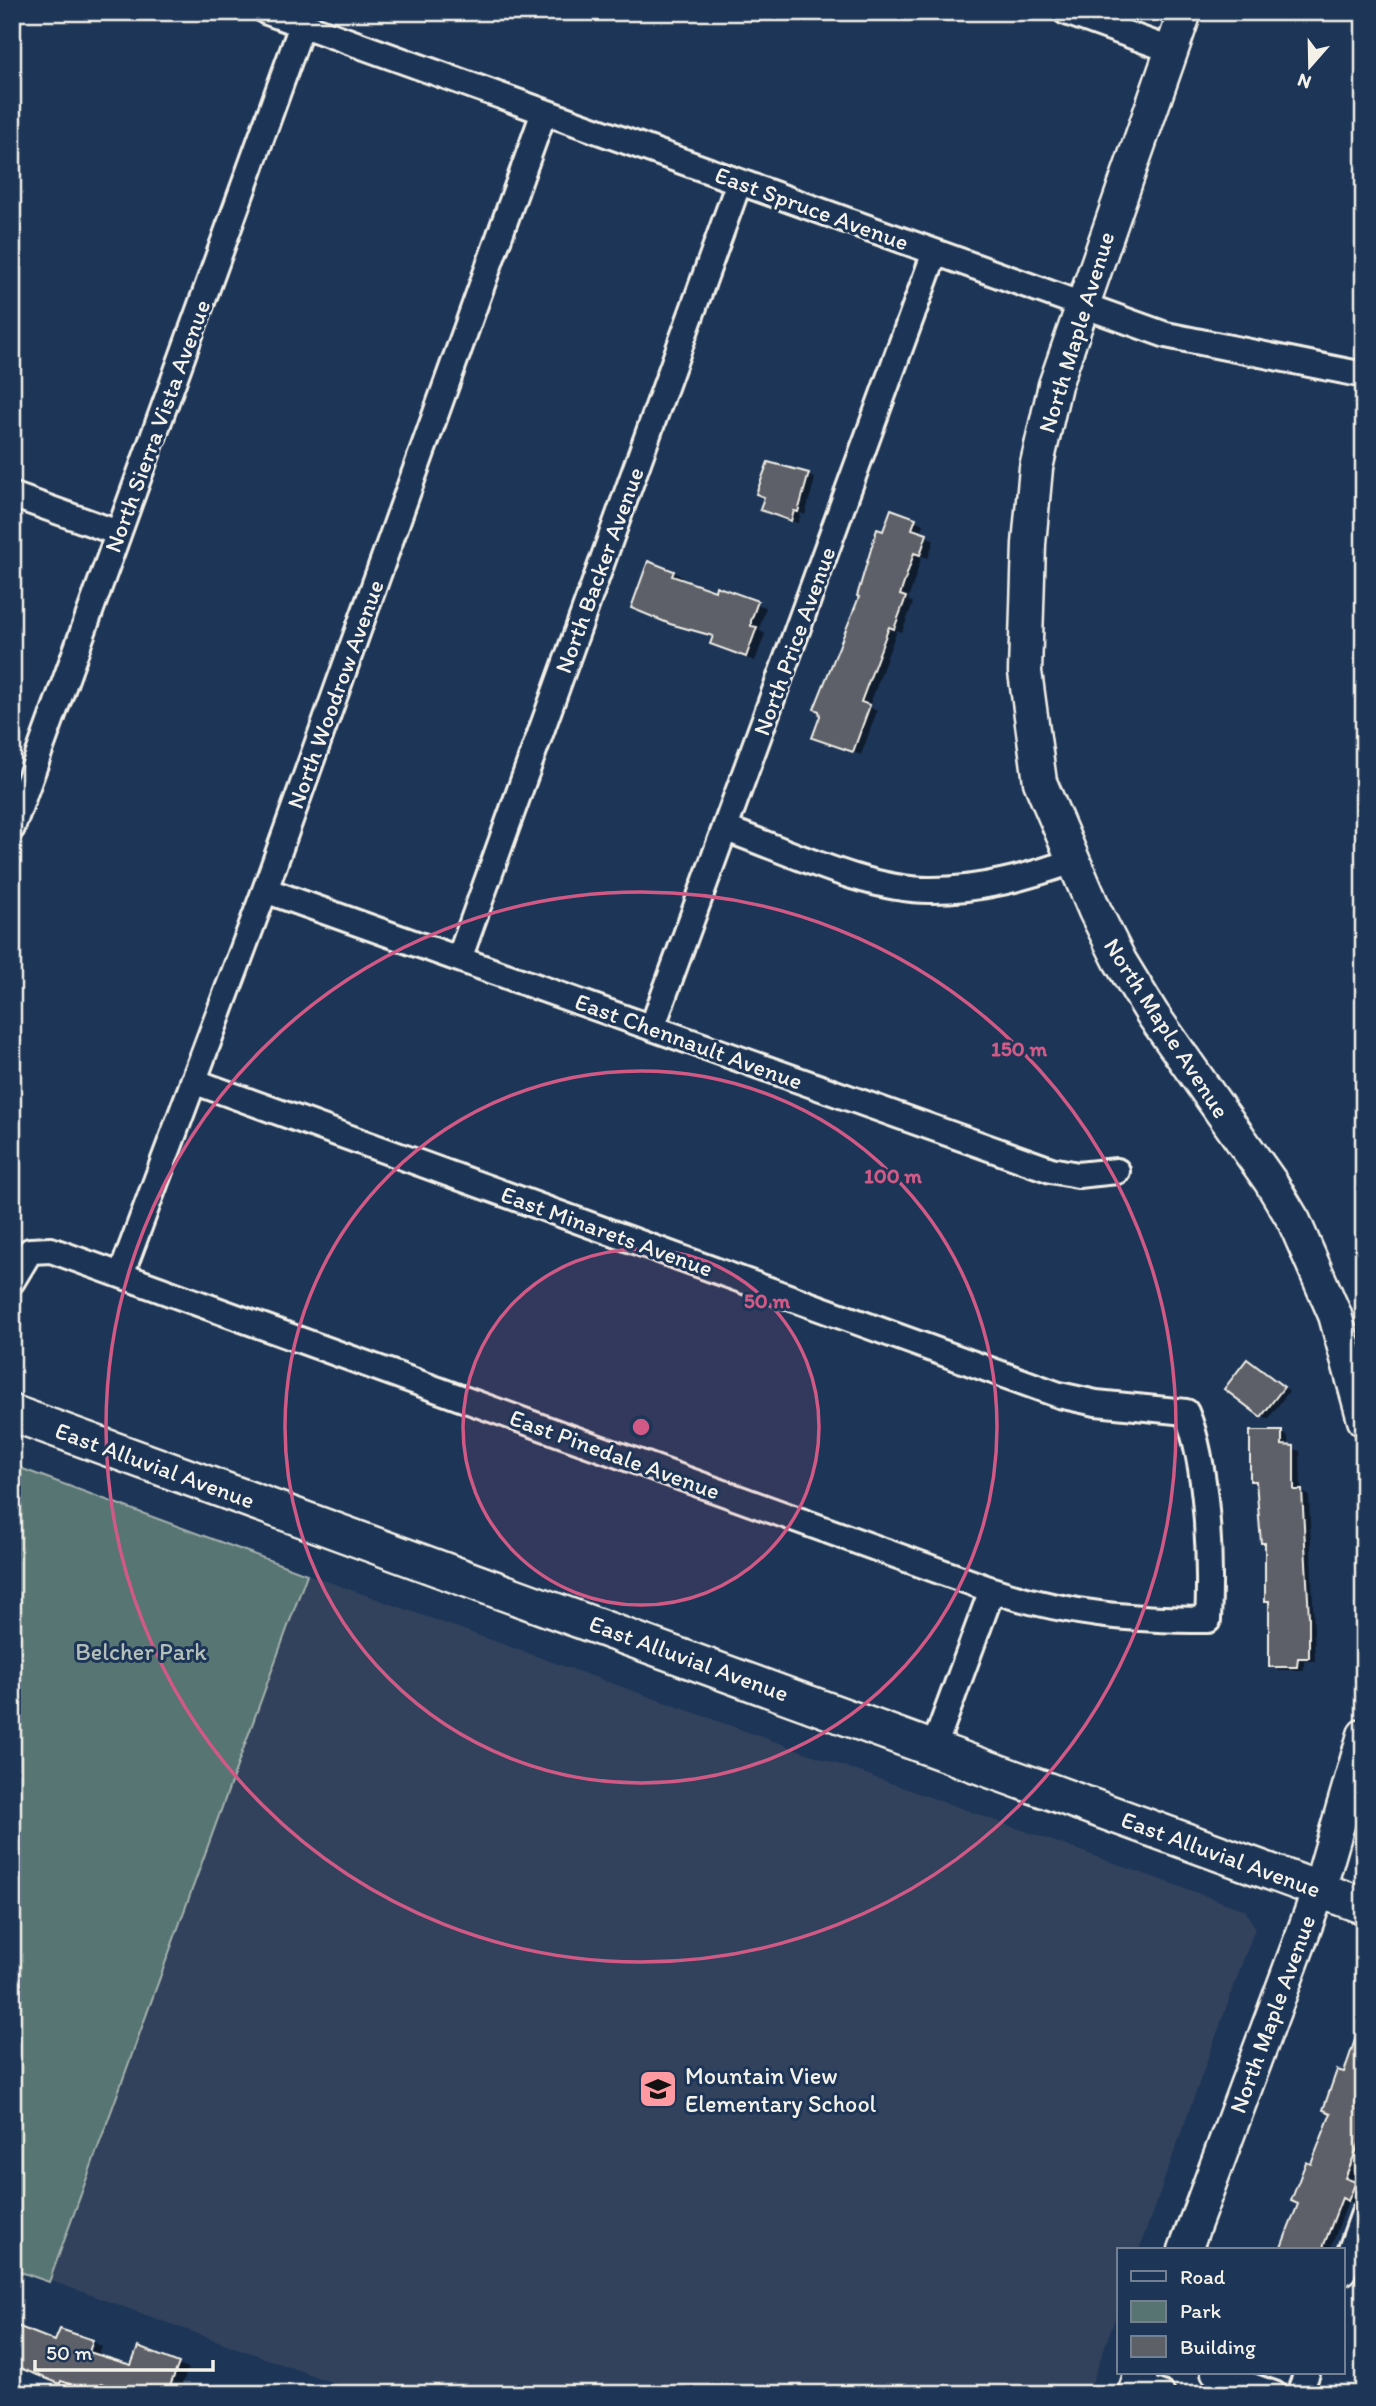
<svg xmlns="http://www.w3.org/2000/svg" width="1376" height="2406" viewBox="0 0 1376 2406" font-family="Itim,sans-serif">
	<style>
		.built { fill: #30425c }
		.green { fill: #577473; stroke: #a6b2ae; stroke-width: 2 }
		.shadow { fill: #0007 }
		.building { fill: #5d6067; stroke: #f4f1e8; stroke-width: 2 }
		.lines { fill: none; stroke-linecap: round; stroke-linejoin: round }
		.minor-casing { stroke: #f4f1e8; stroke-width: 30 }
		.tertiary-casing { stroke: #f4f1e8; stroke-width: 37 }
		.secondary-casing { stroke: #f4f1e8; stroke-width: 40 }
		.minor { stroke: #1d3557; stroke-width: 24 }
		.tertiary { stroke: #1d3557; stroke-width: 32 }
		.secondary { stroke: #1d3557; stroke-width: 35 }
		.ring { fill: none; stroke: #d15985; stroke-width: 3.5 }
		.labels { text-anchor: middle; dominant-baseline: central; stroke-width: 6; stroke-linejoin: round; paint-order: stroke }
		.street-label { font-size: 24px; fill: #f4f1e8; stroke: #1d3557 }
		.park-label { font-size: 24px; fill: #b5bfb9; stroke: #1d3557 }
		.poi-label { font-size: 24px; fill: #f4f1e8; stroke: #1d3557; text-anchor: start }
		.centre { fill: #d15985; stroke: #1d3557; stroke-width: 3.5 }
		.ring-label { font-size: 21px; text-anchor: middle; font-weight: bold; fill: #d15985; stroke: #1d3557; stroke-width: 6; stroke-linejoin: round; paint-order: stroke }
	</style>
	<rect width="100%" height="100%" fill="#1d3557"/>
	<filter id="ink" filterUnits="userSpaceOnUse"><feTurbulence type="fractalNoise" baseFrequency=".0143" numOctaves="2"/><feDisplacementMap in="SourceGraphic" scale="14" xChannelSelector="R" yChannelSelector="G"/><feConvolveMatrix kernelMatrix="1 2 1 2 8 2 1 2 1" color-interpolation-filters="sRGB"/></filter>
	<g filter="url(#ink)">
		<path class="built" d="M307 1574 1245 1910 1255 1928 1139 2250H1119V2307L1088 2394H364L49 2280Z"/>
		<path class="green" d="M12 1465 307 1574 49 2282 12 2269Z"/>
		<path class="shadow" d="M808 475 815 479 805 515 801 513 798 523 768 513Z
			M915 520 923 524 920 533 934 540 928 558 922 556 908 600 913 603 902 632 897 630 869 707 877 711 861 755 822 741 861 596 884 534Z
			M649 564 674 572 682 577 681 581 766 607 760 626V631L765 634 755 661 721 649 713 644 715 638 642 612Z
			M1254 1365 1289 1391 1268 1419 1262 1415Z
			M1282 1433 1288 1437 1289 1447 1300 1451 1301 1492 1309 1495 1315 1661H1304V1670H1278L1271 1666V1602L1267 1600 1266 1544 1262 1542 1258 1484 1252 1480Z
			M1364 2029V2152L1352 2182 1362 2187 1355 2203 1348 2201 1330 2250H1284Z
			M12 2326 88 2361 94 2342 102 2347 98 2356 132 2367 139 2349 188 2369 180 2390 190 2394H130L111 2386 108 2394H98L70 2385V2387L12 2366Z
			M1364 2371V2394H1355Z
			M212 2383 234 2390 240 2394H209Z"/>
		<path class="building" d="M768 462 809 473 798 512 794 511 791 521 760 510 764 497 756 494Z
			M891 509 916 518 912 529 927 534 920 555 914 553 900 595 906 597 894 629 889 627 861 702 870 705 853 752 812 738 820 716 819 711 814 709 859 597 857 596 877 529 883 531Z
			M648 561 674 571 672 576 715 591 716 586 758 601 751 621V626L757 627 746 657 710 644 713 636 670 624 631 608Z
			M1247 1359 1284 1387 1261 1417 1224 1389Z
			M1250 1431H1282V1445L1294 1446V1490H1302L1309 1617V1658H1298L1297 1667H1269V1601H1265V1543H1261L1256 1481H1250Z
			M1360 2025H1364V2132L1345 2178 1356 2182 1348 2201 1342 2198 1322 2250H1280L1298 2204 1291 2201 1306 2162 1311 2164 1331 2113 1323 2110 1337 2070 1344 2072Z
			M12 2324 55 2341 60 2329 93 2340 89 2352 131 2365 138 2347 179 2363 167 2394H130L101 2383 98 2393 61 2381 60 2384 12 2365Z"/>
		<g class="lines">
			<defs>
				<path id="minor" d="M267 12 1166 335 1364 375
					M1066 12 1171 50
					M12 495 118 533
					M12 828 302 25
					M726 829C788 851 867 891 932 890 981 890 1027 877 1073 861
					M265 890 1051 1170 1078 1175 1117 1171
					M459 959 739 182
					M652 1028 935 252
					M121 1275 265 890 544 112
					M12 1281 30 1251 51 1250 992 1590C1066 1614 1131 1620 1208 1620 1211 1565 1208 1462 1186 1412L1096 1403 1059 1395 193 1081
					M934 1747 992 1590
					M1343 2272 1364 2213
					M1214 2373 1274 2394
					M1137 2385 1162 2394
					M1299 2394 1307 2373"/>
				<path id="tertiary" d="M1185 12 1055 385 1036 468 1029 544 1025 672 1040 782 1095 911 1120 961 1153 1015 1270 1181 1294 1221 1335 1315 1364 1420
					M1185 2250 1319 1890 1364 1735
					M1134 2394 1141 2373"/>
				<path id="secondary" d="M12 1413 1364 1906"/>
			</defs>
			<use href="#minor" class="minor-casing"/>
			<use href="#tertiary" class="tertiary-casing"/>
			<use href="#secondary" class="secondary-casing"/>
			<use href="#minor" class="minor"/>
			<use href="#tertiary" class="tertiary"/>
			<use href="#secondary" class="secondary"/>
		</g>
	</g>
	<circle cx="641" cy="1427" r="178" fill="#d15985" fill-opacity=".12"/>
	<g class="ring">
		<circle cx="641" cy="1427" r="178"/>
		<circle cx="641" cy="1427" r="356"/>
		<circle cx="641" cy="1427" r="535"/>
	</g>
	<defs>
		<symbol id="school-square" viewBox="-11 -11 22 22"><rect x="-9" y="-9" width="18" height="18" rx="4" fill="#ff9aa2" stroke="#1d3557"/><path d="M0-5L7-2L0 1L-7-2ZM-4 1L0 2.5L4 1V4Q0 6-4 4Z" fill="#111"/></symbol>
	</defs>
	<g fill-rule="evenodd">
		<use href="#school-square" x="636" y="2067" width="44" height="44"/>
	</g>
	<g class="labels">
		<g class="street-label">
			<text transform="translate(812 208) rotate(20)">East Spruce Avenue</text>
			<text transform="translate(1076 332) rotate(-73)">North Maple Avenue</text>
			<text transform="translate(157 426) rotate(-70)">North Sierra Vista Avenue</text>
			<text transform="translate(599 570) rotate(-70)">North Backer Avenue</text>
			<text transform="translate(794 641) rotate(-70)">North Price Avenue</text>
			<text transform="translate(335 694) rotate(-70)">North Woodrow Avenue</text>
			<text transform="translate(1167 1028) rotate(57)">North Maple Avenue</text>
			<text transform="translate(689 1041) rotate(20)">East Chennault Avenue</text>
			<text transform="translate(607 1231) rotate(20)">East Minarets Avenue</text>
			<text transform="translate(615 1454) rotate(20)">East Pinedale Avenue</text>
			<text transform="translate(155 1465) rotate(20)">East Alluvial Avenue</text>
			<text transform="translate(689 1658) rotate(20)">East Alluvial Avenue</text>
			<text transform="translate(1221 1854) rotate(20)">East Alluvial Avenue</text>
			<text transform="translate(1272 2014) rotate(-70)">North Maple Avenue</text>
		</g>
		<g class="park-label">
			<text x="141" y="1651">Belcher Park</text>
		</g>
		<g class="poi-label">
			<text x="685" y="2075">Mountain View<tspan x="685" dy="28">Elementary School</tspan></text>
		</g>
	</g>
	<circle cx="641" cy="1427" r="10" class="centre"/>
	<g class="ring-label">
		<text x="1019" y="1056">150 m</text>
		<text x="893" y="1183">100 m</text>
		<text x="767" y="1308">50 m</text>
	</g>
	<rect width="1376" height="2406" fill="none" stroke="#1d3557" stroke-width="42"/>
	<rect x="21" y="21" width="1334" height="2364" fill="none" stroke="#f4f1e8" stroke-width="2.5" filter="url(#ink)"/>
	<rect x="1117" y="2248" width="228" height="126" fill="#1d3557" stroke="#738091" stroke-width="2"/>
	<rect x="1131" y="2271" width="35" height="10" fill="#1d3557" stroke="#738091" stroke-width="2"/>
	<text x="1180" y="2284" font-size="21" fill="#f4f1e8">Road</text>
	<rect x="1131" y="2301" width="35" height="21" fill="#577473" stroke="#738091" stroke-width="2"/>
	<text x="1180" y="2318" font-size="21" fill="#f4f1e8">Park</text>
	<rect x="1131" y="2336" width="35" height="21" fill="#5d6067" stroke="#738091" stroke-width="2"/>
	<text x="1180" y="2354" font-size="21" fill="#f4f1e8">Building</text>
	<g transform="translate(1310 66) rotate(200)" stroke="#1d3557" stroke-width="5" paint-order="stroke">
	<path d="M0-5L12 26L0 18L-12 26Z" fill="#f4f1e8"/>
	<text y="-10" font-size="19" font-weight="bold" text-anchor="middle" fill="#f4f1e8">N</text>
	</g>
	<path d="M35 2360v10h178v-10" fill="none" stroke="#f4f1e8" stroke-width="3.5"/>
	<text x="46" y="2360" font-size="21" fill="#f4f1e8" stroke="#1d3557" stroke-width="5" paint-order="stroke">50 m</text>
</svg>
